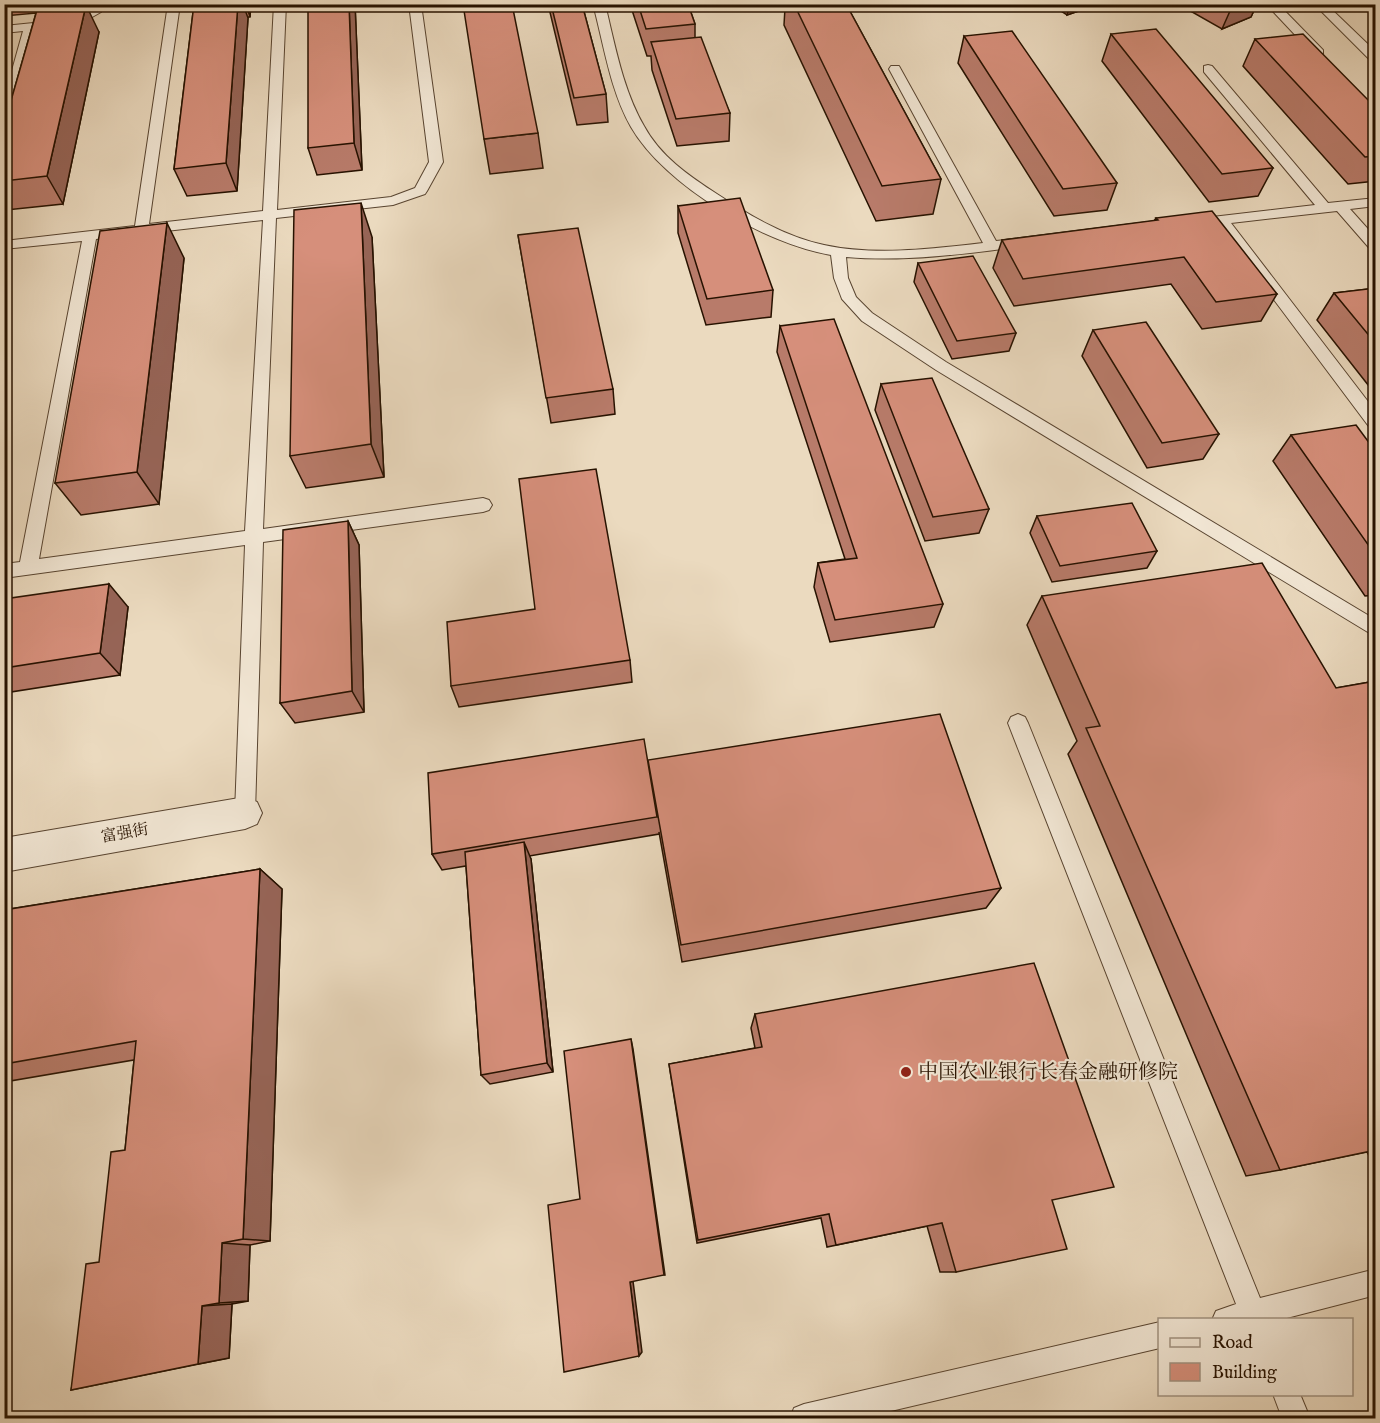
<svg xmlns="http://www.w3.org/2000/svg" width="1380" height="1423" viewBox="0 0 1380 1423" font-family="'IM FELL English','Noto Serif SC',serif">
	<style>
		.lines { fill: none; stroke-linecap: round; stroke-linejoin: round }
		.service-casing { stroke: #584430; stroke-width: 2 }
		.minor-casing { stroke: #584430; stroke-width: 2 }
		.service { fill: #f2e7d5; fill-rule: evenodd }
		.minor { fill: #f2e7d5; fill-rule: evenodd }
		.wall { fill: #b87b6a; stroke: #271200; stroke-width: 1.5 }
		.shaded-wall { fill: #966456; stroke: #271200; stroke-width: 1.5 }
		.building { fill: #d68f7b; stroke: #271200; stroke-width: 1.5 }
		.poi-dot { fill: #8f2418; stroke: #f2e7d5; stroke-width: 2 }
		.labels { text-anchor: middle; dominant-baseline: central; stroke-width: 4.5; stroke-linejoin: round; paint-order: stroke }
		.street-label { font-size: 16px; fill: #271200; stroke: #f2e7d5 }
		.near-poi-label { font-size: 20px; fill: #271200; stroke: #f2e7d5; text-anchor: start }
	</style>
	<rect width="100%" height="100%" fill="#ebdabf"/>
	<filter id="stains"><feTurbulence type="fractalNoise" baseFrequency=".00333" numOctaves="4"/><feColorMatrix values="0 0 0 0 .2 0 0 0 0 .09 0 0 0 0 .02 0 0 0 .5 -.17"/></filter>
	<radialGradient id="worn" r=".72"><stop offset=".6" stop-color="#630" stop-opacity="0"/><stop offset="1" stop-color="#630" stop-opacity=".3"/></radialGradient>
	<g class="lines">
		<defs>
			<path id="service" d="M91 4H103L101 12 80 24 35 30 10 124 4 128V99L23 31 4 33V26L73 19 90 10Z
				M168 4H180L149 224 263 211 274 4H286L277 210 391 197 415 188 429 162 409 4H421L443 162 427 191 425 194 393 205 276 218 263 529 483 498 489 500 492 505 489 510 483 512 263 542 255 813 252 820 245 822 238 820 235 813 245 545 4 578V564L20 562 82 241 4 249V241L135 226ZM263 220 245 531 39 559 96 239Z
				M593 4H605C615 45 623 90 644 126 660 156 689 176 717 194 749 215 785 237 824 245 875 256 931 249 983 243L889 69 891 66H899L996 241 1025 238 1032 242 1025 246C965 254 906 262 846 257L848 278 856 297 872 313 946 362 1376 620V637L936 370 862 321 842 299 834 278 831 255C765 244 665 186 631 127 610 90 604 45 593 4Z
				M1266 4H1278L1323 50V56H1315Z
				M1314 4H1326L1376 52V62H1372Z
				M1208 65 1212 66 1328 203 1376 198V206L1350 209 1376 238V251L1371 250 1337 211 1231 223 1376 412V430L1370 428 1218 225 1195 227 1188 223 1195 219 1315 205 1204 72V66Z
				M1018 714 1025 717 1028 723 1260 1298 1376 1269V1295L1279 1320H1212L1216 1311 1236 1304 1008 723 1011 717Z
				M1160 1322V1348L861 1418H790L794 1408 804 1404Z
				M1273 1394H1300L1310 1418H1282Z"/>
			<path id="minor" d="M245 797 257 802 262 813 257 824 245 829 4 872V838Z"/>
		</defs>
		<use href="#service" class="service-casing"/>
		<use href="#minor" class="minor-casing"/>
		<use href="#service" class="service"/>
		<use href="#minor" class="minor"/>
	</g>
	<path class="wall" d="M4 4H57L56 8 99 32 63 204 6 210 4 208V125L36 13 4 16Z
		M194 4H251L250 17H248L237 191 187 196 174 169Z
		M355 4 362 170 317 175 308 148Z
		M548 4H582L606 94 608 122 577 125Z
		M630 4H688L695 24V38L730 113 729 141 677 146 652 70 651 56H647Z
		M760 4H846L941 179 933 214 876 221 784 25 785 8 763 10Z
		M1050 4H1099L1067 15Z
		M1178 4H1257L1251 17 1222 29Z
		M1111 34 1273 168 1258 196 1209 202 1102 61Z
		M964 36 1117 183 1107 210 1054 216 958 63Z
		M1255 39 1376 108V181L1348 184 1243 66Z
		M538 133 543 168 490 174 484 139Z
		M678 206 773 290 771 317 706 325 678 233Z
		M1156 218 1277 294 1261 321 1202 329 1171 284 1014 306 993 268 1002 240 1154 221Z
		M518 235 613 389 615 414 551 423Z
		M372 237 384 477 306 488 290 456Z
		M184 258 159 504 81 515 55 483Z
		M918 263 1016 333 1009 351 952 359 914 282Z
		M1376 288V395L1317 320 1334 293Z
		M780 326 943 604 934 627 830 642 814 587 818 563 845 559 777 352Z
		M1093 330 1219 434 1203 459 1147 468 1082 356Z
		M881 384 989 509 979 533 925 541 875 410Z
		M1291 435 1376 452V595L1365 596 1273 461Z
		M1037 516 1157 551 1147 568 1052 582 1030 533Z
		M348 521 359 545 364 712 295 723 280 703Z
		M1042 596 1336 688 1376 681V1170L1367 1152 1280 1170 1246 1176 1068 754 1077 741 1027 625Z
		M4 599 128 607 120 675 4 693Z
		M535 609 630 660 632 682 459 707 451 686Z
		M649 765 1001 888 986 908 682 962 659 832V834L529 856 531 859 553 1072 490 1084 481 1075 466 866 442 870 432 854Z
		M260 869 282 889 270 1241 250 1245 248 1301 232 1304 229 1358 71 1390 125 1150 134 1060 4 1082V910Z
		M755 1014 1052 1200 956 1272H940L927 1226 827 1247 821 1218 697 1243 669 1064 755 1048 751 1028Z"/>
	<path class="shaded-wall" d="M52 4H57L55 11Z
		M238 4H243L248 18 237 191 226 163Z
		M246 4H251L250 17Z
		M349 4H355L362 170 354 143Z
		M1070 4H1099L1067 15Z
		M1245 4H1257L1251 17 1222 29 1230 11Z
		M86 5 99 32 63 204 47 176Z
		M361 203 372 237 384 477 371 444Z
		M167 223 184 258 159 504 137 472Z
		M348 521 359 545 364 712 352 691Z
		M109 584 128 607 120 675 100 653Z
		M524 842 531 859 553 1072 547 1063Z
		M260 869 282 889 270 1241 243 1239Z
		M631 1039 633 1049 665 1275H664Z
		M222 1243 250 1245 248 1301 219 1303Z
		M633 1281 642 1352 639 1356 630 1282Z
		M232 1304 229 1358 198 1364 202 1306Z"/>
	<path class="building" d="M194 4H238L226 163 174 169Z
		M308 4H349L354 143 308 148Z
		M463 4H512L538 133 484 139Z
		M551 4H582L606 94 574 98Z
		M638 4H688L695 24 646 29Z
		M794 4H846L941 179 882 186Z
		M1219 4H1245L1230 11Z
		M86 5 47 176 4 181V125L37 10Z
		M1156 29 1273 168 1222 174 1111 34Z
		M1012 31 1117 183 1063 189 964 36Z
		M1303 34 1376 108V156L1365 157 1255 39Z
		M701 37 730 113 676 119 651 42Z
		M740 198 773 290 707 299 678 206Z
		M361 203 371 444 290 456 294 210Z
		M1212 211 1277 294 1216 302 1184 257 1023 279 1002 240 1158 220 1156 218Z
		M167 223 137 472 55 483 100 231Z
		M578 228 613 389 546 398 518 235Z
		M973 256 1016 333 957 341 918 263Z
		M1376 288V344L1334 293Z
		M834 319 943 604 835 620 818 563 857 558 780 326Z
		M1146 322 1219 434 1162 443 1093 330Z
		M932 378 989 509 933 517 881 384Z
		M1356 425 1376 452V556L1291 435Z
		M596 469 630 660 451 686 447 622 535 609 519 479Z
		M1132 503 1157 551 1060 566 1037 516Z
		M348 521 352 691 280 703 283 530Z
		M1262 563 1336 688 1376 681V1150L1280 1170 1086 728 1100 726 1042 596Z
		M109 584 100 653 4 668V599Z
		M940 714 1001 888 681 945 648 760Z
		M644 739 657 817 432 854 428 773Z
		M524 842 547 1063 481 1075 465 852Z
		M260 869 243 1239 222 1243 219 1303 202 1306 198 1364 71 1390 86 1264 99 1262 111 1152 125 1150 136 1041 4 1064V910Z
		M1034 963 1114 1187 1052 1200 1067 1249 956 1272 942 1223 836 1245 829 1214 698 1240 669 1064 762 1047 755 1014Z
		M631 1039 664 1275 630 1282 639 1356 564 1372 548 1205 580 1199 564 1051Z"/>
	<circle class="poi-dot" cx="906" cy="1072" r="6"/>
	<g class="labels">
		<g class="street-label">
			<text transform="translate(125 834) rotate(-10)">富强街</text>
		</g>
		<g class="near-poi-label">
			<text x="918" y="1072">中国农业银行长春金融研修院</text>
		</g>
	</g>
	<rect width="1380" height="1423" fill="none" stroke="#ebdabf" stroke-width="24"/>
	<rect x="6" y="6" width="1368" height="1411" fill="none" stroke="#271200" stroke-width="3"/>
	<rect x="12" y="12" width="1356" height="1399" fill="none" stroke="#271200" stroke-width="1.5"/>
	<rect x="1158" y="1318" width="195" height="78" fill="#f2e7d5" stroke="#a19280" stroke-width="1.5"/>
	<rect x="1170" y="1338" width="30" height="9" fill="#f2e7d5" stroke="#a19280" stroke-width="1.5"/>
	<text x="1212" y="1348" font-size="18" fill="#271200">Road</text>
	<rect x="1170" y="1363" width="30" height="18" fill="#d68f7b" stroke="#a19280" stroke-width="1.5"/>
	<text x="1212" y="1378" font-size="18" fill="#271200">Building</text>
	<rect width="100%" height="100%" filter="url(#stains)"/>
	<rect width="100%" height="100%" fill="url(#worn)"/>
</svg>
